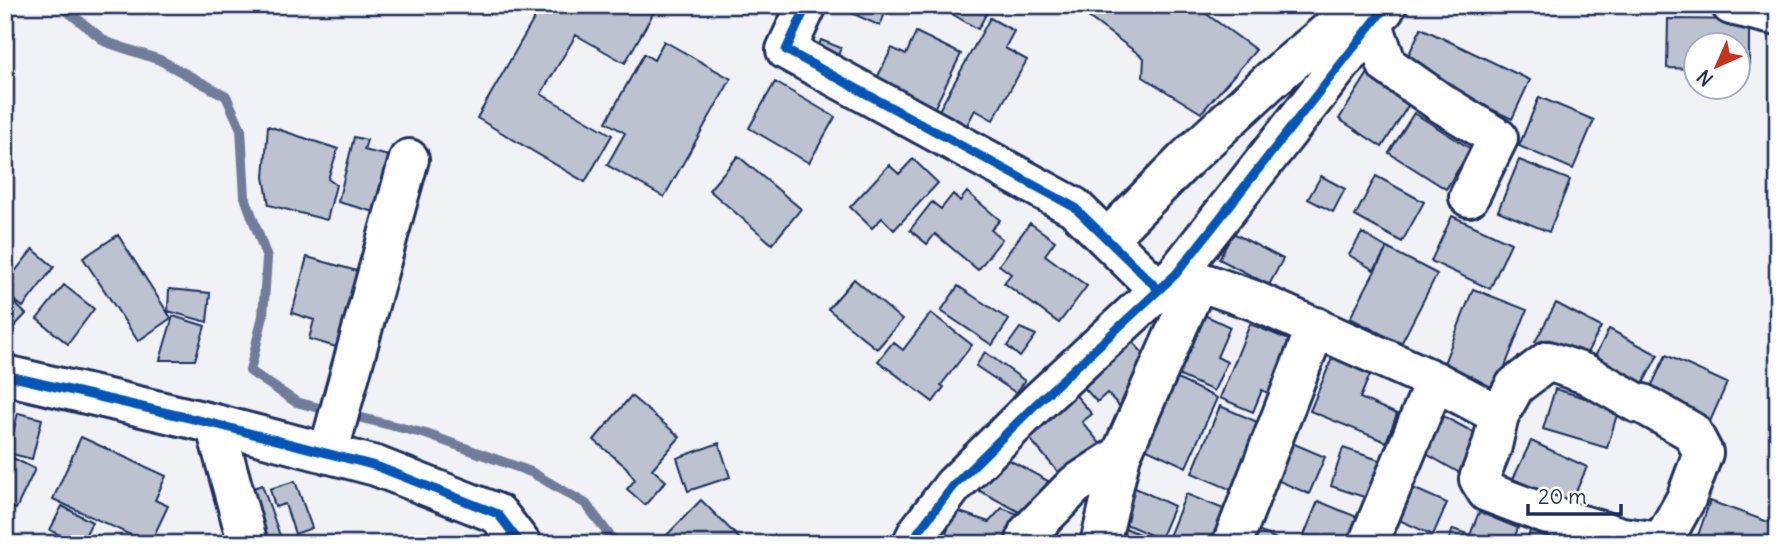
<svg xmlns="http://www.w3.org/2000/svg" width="1783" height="549" viewBox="0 0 1783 549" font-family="Delius,sans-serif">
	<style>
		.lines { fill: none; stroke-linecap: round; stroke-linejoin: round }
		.stream { stroke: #707c9a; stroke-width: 10 }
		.building { fill: #bcc2d0; stroke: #1b2f5e; stroke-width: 2 }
		.minor-casing { stroke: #1b2f5e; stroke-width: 44 }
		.minor { stroke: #fff; stroke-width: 38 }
		.cycleway-casing { stroke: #fff; stroke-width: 13 }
		.cycleway { stroke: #0057b8; stroke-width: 9 }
	</style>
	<rect width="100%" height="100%" fill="#f1f2f5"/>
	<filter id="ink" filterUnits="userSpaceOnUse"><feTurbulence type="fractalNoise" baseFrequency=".0143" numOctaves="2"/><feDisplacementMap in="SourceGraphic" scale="14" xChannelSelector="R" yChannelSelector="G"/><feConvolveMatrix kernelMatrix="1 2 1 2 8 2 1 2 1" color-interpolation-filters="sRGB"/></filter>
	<g filter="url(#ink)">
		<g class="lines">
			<path class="stream" d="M60 5 106 42 160 60 226 96 241 129 245 197 267 258 263 316 250 371 296 402 331 411
				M346 414 426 434 531 472 586 504 616 544"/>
		</g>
		<path class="building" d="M542 5H658L625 63 576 35 541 94 612 135 585 182 477 118Z
			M834 5H888L880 26Z
			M957 5H991L978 29 952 14Z
			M1072 5H1194L1256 50 1201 113 1143 77 1144 58Z
			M990 18 1014 31 1005 48 1027 60 993 120 975 110 966 127 938 112Z
			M1668 19 1749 20V70H1738V46H1696V69L1667 68Z
			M1421 28 1530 80 1512 119 1403 67Z
			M916 32 961 54 934 109 876 80 892 48 906 55Z
			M821 40 841 48 835 62 815 55Z
			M664 41 731 79 664 197 607 165 625 133 606 122 644 54 654 60Z
			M1368 73 1411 101 1382 147 1339 119Z
			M775 82 835 117 809 163 749 128Z
			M1539 97 1594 120 1573 169 1519 146Z
			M1414 113 1471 149 1446 189 1389 153Z
			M268 126 338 149 328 179 336 185 327 220 269 205 264 177Z
			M354 137 367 140 364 150 389 156 375 212 338 202Z
			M738 156 801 209 772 244 709 190Z
			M913 159 938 183 894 230 882 218 872 228 850 207 889 165 899 174Z
			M1519 160 1570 180 1549 232 1498 211Z
			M1321 176 1345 189 1333 212 1308 199Z
			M1376 176 1424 202 1402 242 1355 216Z
			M967 192 1000 220 991 230 1002 239 978 270 935 234 927 244 910 230 932 202 941 209 953 194 960 201Z
			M1452 216 1511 243 1490 289 1431 261Z
			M1030 223 1055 241 1045 255 1087 286 1059 323 1004 283 1011 274 999 265Z
			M1233 233 1283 259 1269 285 1219 259Z
			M1362 233 1387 248 1374 270 1349 255Z
			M118 235 171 318 138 341 83 258Z
			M1387 248 1437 274 1401 344 1350 318Z
			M33 249 54 267 23 307 5 293V284Z
			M307 257 364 273 343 349 309 339 314 320 292 313Z
			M854 279 902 320 877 349 828 309Z
			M64 285 94 309 68 344 37 319Z
			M958 286 1009 320 992 345 941 311Z
			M169 289 210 293 207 322 168 311Z
			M1473 289 1527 310 1495 392 1441 371Z
			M6 295 26 314 9 332 5 328Z
			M1556 303 1601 327 1580 366 1535 342Z
			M931 313 972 345 941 385 944 387 933 402 878 361 893 342 903 350Z
			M1200 313 1230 327 1217 357 1227 362 1214 391 1173 373Z
			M173 316 205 326 195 360H160Z
			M1250 324 1299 344 1270 394 1262 390 1253 412 1220 398Z
			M1020 328 1036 335 1020 357 1007 346Z
			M1609 329 1658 355 1638 393 1589 368Z
			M1128 337 1155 366 1127 414 1107 393 1097 402 1080 383Z
			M985 352 1025 381 1016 393 976 366Z
			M1666 355 1727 383 1705 433 1643 404Z
			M1333 356 1371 372 1360 398 1397 414 1386 442 1310 411Z
			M1167 374 1217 398 1186 467 1134 443Z
			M1555 389 1619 408 1607 448 1543 429Z
			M1073 392 1092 414 1082 422 1103 447 1064 479 1025 433Z
			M631 396 680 437 652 469 666 481 645 505 627 489 635 480 626 467 594 440Z
			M1220 406 1262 424 1234 491 1192 473Z
			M18 413 42 419 32 459 8 453Z
			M1443 416 1486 439 1465 476 1423 452Z
			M81 437 166 476 155 500 168 506 150 544 53 499Z
			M1531 441 1587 467 1570 505 1513 479Z
			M719 443 730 477 688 491 677 458Z
			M1292 443 1325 457 1309 494 1277 480Z
			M1343 448 1388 463 1376 501 1331 486Z
			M5 454 35 469 16 509 5 505Z
			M998 454 1048 481 1029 517 978 490Z
			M295 481 312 528 295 534 285 504 275 507 270 489Z
			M262 485 283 544H255L237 494Z
			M1129 485 1174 506 1160 539 1114 519Z
			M1406 485 1447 503 1433 535 1392 517Z
			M1186 494 1231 512 1218 544H1166Z
			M701 500 745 544H664L661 541Z
			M1318 501 1364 520 1354 544H1311L1302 540Z
			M1710 501 1777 525 1771 544H1695Z
			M62 506 92 522 81 544H76L50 530Z
			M1002 508 1026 517 1017 544H943L954 510 989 522Z
			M1479 512 1518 528 1512 544H1447L1453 529 1470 535Z
			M1116 524 1162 544H1108Z
			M1532 525 1585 544H1526Z
			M1249 527 1288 544H1242Z
			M1386 532 1421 544H1382Z"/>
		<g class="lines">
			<defs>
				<path id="minor" d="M807 5 786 50 1074 207 1159 290
					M1731 5 1778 16
					M1373 24 1387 65 1441 103 1498 138 1469 197
					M1107 239 1186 159 1272 79 1350 13 1384 10
					M1198 281 1253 300 1435 381 1368 544
					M5 375 215 424 376 466 498 514 521 544
					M1435 381 1499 415 1492 446 1479 479 1487 492 1548 515 1622 537 1662 542 1686 499 1703 453 1692 432 1643 404 1637 403 1586 374 1548 361 1515 386 1499 415
					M215 424 248 544
					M328 454 409 159
					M912 544 918 532 953 486 1037 403 1176 274 1387 5
					M1025 544 1028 533 1075 485 1121 455 1198 281 1176 274
					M1100 544 1121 455
					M1232 544 1316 327"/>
			</defs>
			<use href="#minor" class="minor-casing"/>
			<use href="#minor" class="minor"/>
			<defs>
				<path id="cycleway" d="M807 5 786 50 1074 207 1159 290
					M5 375 215 424 376 466 498 514 521 544
					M912 544 918 532 953 486 1037 403 1176 274 1387 5"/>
			</defs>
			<use href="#cycleway" class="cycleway-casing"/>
			<use href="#cycleway" class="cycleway"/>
		</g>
	</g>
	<rect width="1783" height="549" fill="none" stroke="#fff" stroke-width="28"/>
	<rect x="14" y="14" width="1755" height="521" fill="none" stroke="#1b2f5e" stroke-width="2.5" filter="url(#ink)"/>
	<g transform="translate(1717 66) rotate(225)"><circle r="33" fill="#ffffff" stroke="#a4acbf" stroke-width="2"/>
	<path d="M0-5L12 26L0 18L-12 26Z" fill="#c8321e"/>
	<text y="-10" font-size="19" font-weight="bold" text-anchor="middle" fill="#1b2f5e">N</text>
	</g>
	<path d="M1528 504v10h93v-10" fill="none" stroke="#1b2f5e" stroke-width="3.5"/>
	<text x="1538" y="504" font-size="21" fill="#1b2f5e" stroke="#ffffff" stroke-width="5" paint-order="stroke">20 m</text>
</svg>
